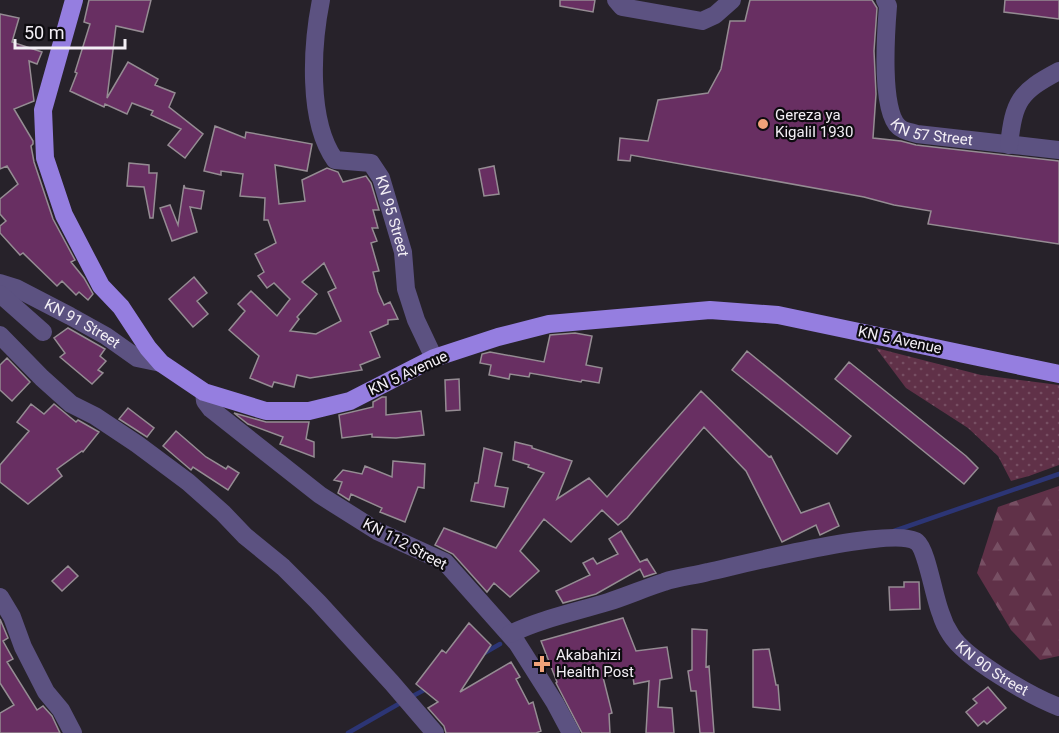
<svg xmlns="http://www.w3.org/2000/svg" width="1059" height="733" viewBox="0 0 1059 733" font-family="Roboto,sans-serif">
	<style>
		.grass { fill: url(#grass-dots) }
		.forest { fill: url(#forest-firs) }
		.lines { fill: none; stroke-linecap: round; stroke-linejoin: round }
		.stream { stroke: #2c3575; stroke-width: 4.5 }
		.building { fill: #682f62; stroke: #958c93; stroke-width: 1.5; fill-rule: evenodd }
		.minor { stroke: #5c5281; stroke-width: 18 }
		.major { stroke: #957ee0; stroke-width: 18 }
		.poi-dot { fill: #f0a279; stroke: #0e0c10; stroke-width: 2 }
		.labels { text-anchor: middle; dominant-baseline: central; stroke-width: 4.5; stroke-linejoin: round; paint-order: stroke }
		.poi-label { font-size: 15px; fill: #f3eff5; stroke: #0e0c10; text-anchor: start }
		.street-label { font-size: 15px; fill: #f3eff5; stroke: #0e0c10 }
	</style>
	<defs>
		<pattern id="grass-dots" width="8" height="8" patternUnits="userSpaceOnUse" patternTransform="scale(1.5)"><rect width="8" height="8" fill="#603148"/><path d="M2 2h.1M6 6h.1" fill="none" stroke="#774f63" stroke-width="1.8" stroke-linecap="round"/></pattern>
		<pattern id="forest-firs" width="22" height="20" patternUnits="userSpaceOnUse" patternTransform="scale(1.5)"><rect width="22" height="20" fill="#603148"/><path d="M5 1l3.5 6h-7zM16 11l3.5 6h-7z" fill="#774f63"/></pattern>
	</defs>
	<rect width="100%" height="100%" fill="#27222a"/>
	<path class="grass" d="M876 348 981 375 1059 385V465L1029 476 1011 481 998 456 968 428 906 388Z"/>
	<path class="forest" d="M1059 486V656L1040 660 1011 630 977 573 998 507Z"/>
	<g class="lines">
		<path class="stream" d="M894 531 1059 474
			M481 655 500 644
			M409 698 428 688
			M348 733 402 702"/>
	</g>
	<path class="building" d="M89 0H151L143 32 116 26 107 98 128 62 158 79 155 85 175 93 169 107 203 134 185 158 168 145 181 129 151 115 153 111 132 103 127 114 105 104 104 107 70 91 77 73 75 72 90 24 84 22Z
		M560 0H595L593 12 560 6Z
		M750 0H872L877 8 874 51 876 94 873 138 901 141 916 145 1059 161V244L928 224 931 211 894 205 864 197 631 155 630 161 618 160 620 138 648 141 658 100 708 93 721 69 730 21H745Z
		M1005 0H1059V19L1004 12Z
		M0 14 19 18 12 42 42 52 37 64 29 61 34 101 14 109 33 141V144L31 146 34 162 53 219 75 260 71 262 84 278 93 294 88 300 79 292 76 295 62 281 57 286 23 253 20 255 0 233V226L6 221 0 214V199L18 184 7 166 0 169Z
		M215 126 245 138 246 132 312 144 307 171 275 165 279 204 305 201 302 180 327 168 338 172 343 182 366 176 371 183 379 210H373L378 228H372L377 241 371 243 379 271 373 272 378 292 384 305 390 302 398 319 388 320V324L370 332 380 357 360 365 362 370 310 378 297 375 294 387 274 382 272 387 250 378 259 356 229 330 245 311 238 304 251 291 277 316 290 299 274 283 267 288 258 276 264 272 255 254 276 243 268 220H264L265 198 240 196 243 174 221 171V175L204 171ZM324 263 336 288 328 292 341 321 316 334 290 331 299 319 297 317 317 294 302 282Z
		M129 163 149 165V173H157L153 218H150L144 187 127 186Z
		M494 166 499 194 484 196 479 169Z
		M184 185 185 188 204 191 201 209 190 207 197 232 172 241 160 208 170 205 178 225Z
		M194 277 207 293 197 301 208 314 193 327 169 299Z
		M68 328 105 349 100 356 106 361 98 370 103 373 92 384 60 357 65 353 54 338Z
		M575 333 592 336 586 365 602 368 599 383 582 380 581 382 530 373 529 377 510 374 509 379 489 375 491 365 480 363 482 354 490 352 544 362 550 335Z
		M747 351 851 436 837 454 732 370Z
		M7 358 30 382 12 401 0 390V365Z
		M849 362 966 456 978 468 964 484 835 379Z
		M459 379 460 410 446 411 445 380Z
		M701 391 769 457 771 456 801 513 829 503 839 526 820 535 816 525 782 542 746 471 704 427 627 518 618 525 602 510 571 542 544 519 520 551 539 571 510 597 494 583 487 592 453 554 435 545 444 528 496 548 544 473 528 467 529 465 513 460 515 442 532 446V448L572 461 557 499 589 478 607 497Z
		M382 397H386V415L421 411 424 435 396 438 372 437V434L342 438 339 415 373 407V402Z
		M31 404 44 414 54 404 76 422 78 420 99 432 83 452 82 451 57 469 62 476 28 504 0 482V465L29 431 17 422Z
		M128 408 154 428 147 437 119 419Z
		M234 413 266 422H309L306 439 314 442V457L280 444 283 437 248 424Z
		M176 431 206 457 226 469 228 466 239 473 228 490 193 467 191 470 163 446Z
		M484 448 502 453 495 486 508 488 504 507 471 501 475 483H478Z
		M393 461 425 464 424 488 418 487 405 522 380 512 382 508 351 494 349 500 338 493 342 482 334 480 343 470 362 474 365 466 392 477Z
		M621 531 640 562 647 559 656 573 644 577 640 569 596 594 563 603 556 591 590 575 583 563 593 558 597 564 618 554 609 539Z
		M68 566 78 576 62 591 52 581Z
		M904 582H919L920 609 890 610 889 587H904Z
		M623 618 636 651 667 647 672 678 660 680 658 707 672 708 674 733H646L649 681 634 684 632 671 603 677 612 713 609 714 610 733H582L556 683 557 682 541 641Z
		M0 619 8 638 3 641 13 659 7 662 37 710 43 706 52 716 60 733H0V713L14 705 0 683Z
		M469 623 491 645 460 692 511 662 520 677 516 679 529 704 533 702 541 731 536 733H446L444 726 428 708 438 702 416 684 442 650 446 653Z
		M692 629 707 630 706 667 709 666 714 733H700L696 691H691L688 671 692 670Z
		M769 649 776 685H778L780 710 753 707V650Z
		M988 687 1006 708 987 724 984 721 978 726 966 712 977 703 973 699Z"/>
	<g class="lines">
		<g class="minor">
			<path id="s1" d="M321 0C312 45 307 121 335 160L371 163 381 178 403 252 406 289 416 320 434 358"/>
			<path d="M616 0 622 7 702 21 715 15 732 0"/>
			<path id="s2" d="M885 0 888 6C886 30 880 112 899 127 903 131 911 132 917 134L1059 150"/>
			<path d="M1009 145C1014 101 1019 92 1059 71"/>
			<path id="s3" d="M0 283 16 288 70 316 106 336 137 358 161 363"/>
			<path d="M0 294 43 332"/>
			<path d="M0 335 42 378 71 404 95 416 137 444 188 482 223 513 245 536 283 567 318 602 392 683 435 733"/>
			<path d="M204 392 205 401 211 409 320 495 377 531 445 562 517 643 555 703 571 733"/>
			<path d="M0 597 12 617 23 647 46 692 61 710 73 733"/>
			<path id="s4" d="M510 634C541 619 575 612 608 602 627 596 645 588 664 582 678 577 693 576 708 572 741 565 894 525 917 542 927 550 934 598 941 614 943 621 947 629 951 635 966 659 1032 697 1059 707"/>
		</g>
		<path class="major" d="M74 0 43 110 45 158 64 215 101 286 121 307 148 348 161 363 204 392 266 411H309L350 401 434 358 498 337 549 324 710 310 778 315 1059 374"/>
	</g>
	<g class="poi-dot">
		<circle cx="763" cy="124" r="6"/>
		<path d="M539 655h6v6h6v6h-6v6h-6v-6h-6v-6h6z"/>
	</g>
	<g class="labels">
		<g class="poi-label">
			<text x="775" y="115">Gereza ya<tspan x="775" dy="17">KigaliI 1930</tspan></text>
			<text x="556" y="655">Akabahizi<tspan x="556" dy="17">Health Post</tspan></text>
		</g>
		<g class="street-label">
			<text stroke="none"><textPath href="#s2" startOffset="164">KN 57 Street</textPath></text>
			<text stroke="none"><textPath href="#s1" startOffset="258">KN 95 Street</textPath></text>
			<text stroke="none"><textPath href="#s3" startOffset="92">KN 91 Street</textPath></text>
			<text transform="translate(900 340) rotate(12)">KN 5 Avenue</text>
			<text transform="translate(408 373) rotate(-25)">KN 5 Avenue</text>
			<text transform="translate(405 544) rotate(28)">KN 112 Street</text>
			<text stroke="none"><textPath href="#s4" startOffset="574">KN 90 Street</textPath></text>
		</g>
	</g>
	<path d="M15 39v9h110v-9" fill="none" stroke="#f3eff5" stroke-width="3"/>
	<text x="24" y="39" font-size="18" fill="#f3eff5" stroke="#0e0c10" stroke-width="4.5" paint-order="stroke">50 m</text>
</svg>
